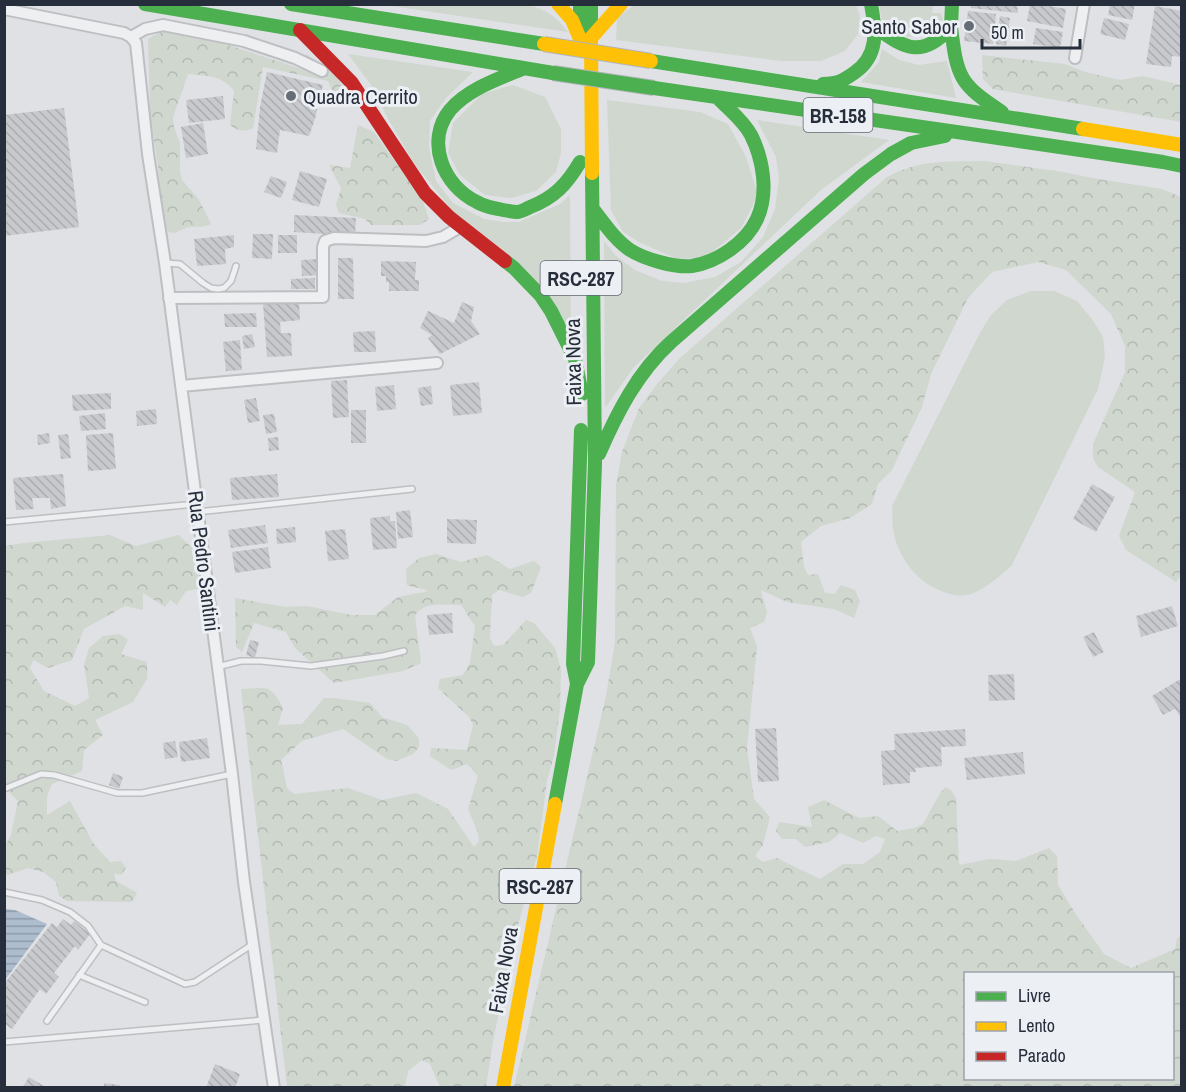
<svg xmlns="http://www.w3.org/2000/svg" width="1186" height="1092" viewBox="0 0 1186 1092" font-family="'Archivo Narrow',sans-serif">
	<style>
		.green { fill: #d0d7cf }
		.forest { fill: url(#forest-crowns); fill-rule: evenodd }
		.water { fill: url(#water-rules) }
		.building { fill: url(#building-back-hatch) }
		.lines { fill: none; stroke-linecap: round; stroke-linejoin: round }
		.lane-casing { stroke: #bdbfc2; stroke-width: 8 }
		.street-casing { stroke: #bdbfc2; stroke-width: 14 }
		.lane { stroke: #eeeff0; stroke-width: 5 }
		.street { stroke: #eeeff0; stroke-width: 10 }
		.fast { stroke: #4caf50; stroke-width: 14 }
		.slow { stroke: #ffc107; stroke-width: 14 }
		.jam { stroke: #c62828; stroke-width: 14 }
		.fast-bridge-casing { stroke: #b1b4b8; stroke-width: 16; stroke-linecap: butt }
		.slow-bridge-casing { stroke: #b1b4b8; stroke-width: 16; stroke-linecap: butt }
		.fast-bridge { stroke: #4caf50; stroke-width: 14 }
		.slow-bridge { stroke: #ffc107; stroke-width: 14 }
		.poi-dot { fill: #676d76; stroke: #eceff4; stroke-width: 2 }
		.labels { text-anchor: middle; dominant-baseline: central; stroke-width: 6; stroke-linejoin: round; paint-order: stroke }
		.shield { fill: #eceff4; stroke: #626872; stroke-width: 1.5 }
		.shield-label { font-size: 20px; font-weight: bold; fill: #272e3b }
		.poi-label { font-size: 21px; fill: #272e3b; stroke: #eceff4; text-anchor: end }
		.street-label { font-size: 21px; fill: #272e3b; stroke: #eceff4 }
	</style>
	<defs>
		<pattern id="forest-crowns" width="20" height="18" patternUnits="userSpaceOnUse" patternTransform="scale(1.5)"><rect width="20" height="18" fill="#d0d7cf"/><path d="M2 6a3 3 0 1 1 6 0M12 15a3 3 0 1 1 6 0" fill="none" stroke="#b3b9b3"/></pattern>
		<pattern id="water-rules" width="6" height="5" patternUnits="userSpaceOnUse" patternTransform="scale(1.5)"><rect width="6" height="5" fill="#aebdce"/><path d="M0 2.5h6" fill="none" stroke="#8e9aa8"/></pattern>
		<pattern id="building-back-hatch" width="6" height="6" patternUnits="userSpaceOnUse" patternTransform="scale(1.5)"><rect width="6" height="6" fill="#c7c9cc"/><path d="M-1 5l2 2M0 0l6 6M5-1l2 2" fill="none" stroke="#abadb0"/></pattern>
	</defs>
	<rect width="100%" height="100%" fill="#dfe1e4"/>
	<path class="green" d="M522 4C545 8 555 15 568 32L385 5Z
		M634 5H856L860 16 858 34 845 51 821 61H781L616 40 617 18Z
		M880 5H933L932 13H941L943 19C928 40 895 45 882 19 880 15 880 9 880 5Z
		M882 49 899 60 919 65 947 61 956 98 861 82 879 62Z
		M348 54 473 72 446 98 430 121 429 148 436 181 453 203 484 219 503 222H519L560 204 570 195 571 335 463 224 413 162 386 115 374 89Z
		M513 85 545 97 561 129V153L556 172 536 191 511 198 485 195 460 175 448 153 453 123 482 94Z
		M607 100 700 112 728 124 746 157 758 195 741 228 705 258 677 259 639 242 623 232 611 210Z
		M757 120 889 140 821 190 634 367 605 408 604 241 616 256 635 270 662 281 684 283 715 277 741 262 763 237 775 209 779 179 776 157Z
		M1031 291H1054L1077 301 1092 319 1103 337 1105 357 1098 389 1012 565C1000 576 987 588 971 594 959 597 950 595 939 590 915 580 897 555 893 529 892 522 893 514 892 506L981 331 991 315 1007 300Z"/>
	<path class="forest" d="M162 31 173 32 225 44 302 69 306 54 334 72 346 93 345 103 340 104 335 98 328 81 263 67 253 128C244 132 238 132 230 125L234 91C223 75 206 76 188 74L173 117 174 127 180 143V171L182 180 199 200 211 224C200 229 195 225 186 228 175 232 175 236 162 229L158 166 150 115 148 39Z
		M982 55 1065 64 1085 72 1120 80 1143 76 1181 85V122L993 89 983 79Z
		M358 125 374 132 422 199 429 219 420 225H371L365 219 339 213 336 205 341 188 329 165 350 168Z
		M985 161 1063 172 1098 179 1162 189 1181 197V576L1176 582 1126 550 1119 536 1135 492 1098 467 1093 458V444L1125 372V346L1111 314 1066 270 1038 262 992 272 968 298 931 374 922 407 892 470 878 484 872 504 850 518 821 526 801 542 804 567 808 575 818 574 825 593 835 594 841 585 855 590 860 601 854 618 834 609 787 602 761 590 767 613 764 622 750 628 757 646 747 748 754 799 770 817 763 845 755 856 763 862 777 858 820 879 843 864H863L880 852 885 839 876 836 863 843 840 833 829 842 805 847 796 839H782L776 831 779 822 812 827 808 807 824 800 859 818 878 816 897 831 914 828 923 824 939 795 945 787 951 790 956 798 959 865 990 859 1016 861 1049 848 1057 856 1058 885 1075 913 1104 954 1131 968 1175 949 1177 939 1181 935V1087H514L606 696 615 642 616 485 622 452 639 408 657 384 680 358 887 177C920 159 948 162 985 161ZM966 974H1172V1078H966Z
		M110 535 136 546 179 535 191 547 202 588 186 591 177 605 170 600 165 607 143 593V610L125 606 84 629 72 660 48 668 33 660 30 668 44 691 75 706 89 698 84 665 89 648 103 636 120 634 128 640 121 654 147 662V679L133 702 95 720 103 735 84 750 82 771 52 784 47 796V815L70 801 93 843 110 862 121 861 126 868 121 875 114 873 116 881 137 893 132 902 67 901 59 896 56 882 43 872 28 868 5 876V846L11 835 18 801 5 788V546L23 543Z
		M436 554 461 562 487 555 510 569 534 561 541 567 531 593 523 597 499 590 492 595 490 638 494 646 503 645 526 620 534 623 555 648 561 669 560 709 554 756 547 781 537 856 518 925 494 1036 486 1087H440L430 1064 422 1060 408 1071 405 1087H287L241 689C268 688 270 683 283 708L278 725 302 724 324 698H333L370 703 382 717 407 725 419 738V747L413 754 396 761 387 759 343 729 302 741 281 760 287 788 294 794 348 788 382 800 416 793 448 809 474 847 479 841 478 833 468 809 478 776 467 764 451 770 430 756 431 748 467 750 473 725 470 718 438 688 440 679 463 675 470 663 475 626 461 605C447 605 422 601 415 616L421 663 403 671 334 683 295 648 286 632 254 623 242 652 236 647 235 598 285 607 307 606 352 615H375L398 597 429 591 407 585 406 569 419 558Z"/>
	<path class="water" d="M5 909 15 910 47 924 5 980Z"/>
	<path class="building" d="M971 4H1017L1018 13 971 8Z
		M1030 4H1038L1066 9 1063 28 1027 21Z
		M1110 4H1135L1132 20 1108 15Z
		M1155 6 1182 11V57L1172 56 1171 67 1146 64Z
		M968 11 996 14 993 44 964 41Z
		M1000 16 1010 18 1006 46 996 44Z
		M1104 18 1129 24 1125 40 1100 34Z
		M1036 28 1063 32 1060 48 1033 44Z
		M267 72 323 85 315 119 309 136 280 130 277 153 256 149 260 107Z
		M223 96 225 119 189 123 186 100Z
		M64 108 79 227 4 236V115Z
		M203 123 208 154 186 158 181 127Z
		M300 171 327 179 319 207 292 200Z
		M271 176 287 182 281 198 264 192Z
		M294 215 356 218 355 236 294 232Z
		M253 234H273L272 259 252 258Z
		M234 235V247L225 249 226 264 197 266 194 239Z
		M278 235H297V253H278Z
		M338 258H353L354 299H338Z
		M320 259 321 275 302 276 301 260Z
		M381 261 416 262 415 280H419V291H389V282H386V276H381Z
		M315 278V289H291V279Z
		M299 301 300 320 280 322 281 333H291L292 356 267 357 263 304Z
		M462 302 474 307 471 321 480 334 440 354 428 338 432 335 420 328 428 311 454 323Z
		M256 313 257 327H225L224 314Z
		M375 331 376 352H354L353 332Z
		M252 334 255 347 244 349 242 336Z
		M240 340 242 370 226 371 223 342Z
		M347 380 349 417 333 418 331 381Z
		M479 382 482 413 453 416 450 385Z
		M394 385 396 409 377 411 375 387Z
		M431 386 433 404 421 406 418 388Z
		M111 393V409L73 411 72 395Z
		M256 398 260 421 248 423 244 400Z
		M156 409 157 424 137 426 136 411Z
		M351 410H366V443H351Z
		M105 413 106 429 81 431 79 416Z
		M274 414 277 432 266 434 263 415Z
		M49 433 50 443 38 445 37 435Z
		M113 433 116 469 88 471 86 435Z
		M68 434 71 458 61 459 58 435Z
		M278 437 279 450 269 451 268 438Z
		M63 474 66 506 51 509 50 498H32L34 509 16 510 13 478Z
		M277 474 279 497 232 500 230 478Z
		M1092 484 1115 497 1096 532 1073 519Z
		M410 510 413 537 398 539 396 512Z
		M390 516V521H395L397 548 373 550 370 518Z
		M447 519 477 520 476 544 447 543Z
		M265 525 268 543 231 548 228 530Z
		M295 527 296 542 277 544 276 529Z
		M345 529 349 559 328 561 325 531Z
		M268 547 271 568 235 573 232 552Z
		M1172 606 1178 626 1141 637 1136 616Z
		M452 613 453 633 429 635 427 615Z
		M1094 632 1104 652 1093 657 1083 637Z
		M250 640 259 642 255 658 246 655Z
		M1014 674 1015 700 989 701 988 675Z
		M1182 678V719L1175 709 1163 715 1152 696Z
		M776 728 779 781 758 782 755 729Z
		M965 729 966 746 941 747 942 766 915 768 916 772H910V783L883 785 881 751 895 750 894 734Z
		M207 738 210 758 181 762 179 742Z
		M175 741 178 757 165 759 163 743Z
		M1023 752 1025 774 967 780 964 758Z
		M113 773 123 777 119 789 109 785Z
		M63 919 71 925 74 921 90 934 78 950 75 946 54 973 59 977 46 994 40 989 12 1029 4 1023V984L52 923 57 927Z
		M215 1064 240 1074 235 1088H206Z
		M29 1077 47 1088H22Z
		M104 1083 120 1085 119 1088H104Z"/>
	<g class="lines">
		<defs>
			<path id="lane" d="M165 263 180 264 203 283 211 288 218 289 224 288 231 281 236 266
				M197 512 412 489
				M4 522 196 504
				M217 667 241 661H261L311 666 383 656 404 651
				M4 789 41 774 54 775 117 793H142L232 774
				M4 892 42 900 70 912 88 926 101 945 185 984 195 982 253 944
				M79 975 145 1002
				M47 1021 101 945
				M4 1042 264 1020"/>
			<path id="street" d="M4 9 124 33 131 37 136 43 148 154 165 263 232 774 244 882 274 1088
				M131 37 145 29 163 25 244 41 295 58 322 71
				M1075 58 1084 4
				M169 298 323 297V247L325 241 334 238 426 241 443 237 460 227
				M181 386 437 363"/>
		</defs>
		<use href="#lane" class="lane-casing"/>
		<use href="#street" class="street-casing"/>
		<use href="#lane" class="lane"/>
		<use href="#street" class="street"/>
		<path class="fast" d="M145 4 553 73
			M291 4 544 44
			M580 4V30
			M591 4V38
			M875 27C906 50 923 58 951 27L952 4
			M951 27C957 77 959 84 1002 112
			M651 61 1083 129
			M522 69C498 79 468 89 450 110 425 141 443 186 477 202 485 207 494 208 503 210 508 211 513 212 517 212 521 212 526 209 530 207 554 198 567 184 580 162
			M823 84C838 83 841 82 854 73 879 56 876 31 871 4
			M654 88 1163 162 1182 166
			M593 209C604 223 615 240 630 250 644 259 675 268 692 266 717 262 746 243 757 219 769 193 763 159 751 135 743 120 728 109 717 97
			M505 261 514 268 541 296 551 311 575 359 582 394
			M599 454C617 413 637 373 671 342L864 174 891 154 911 143 945 136
			M577 684 573 664 581 430
			M555 804 577 684 588 662 595 463 592 173"/>
		<path class="slow" d="M558 4 572 20 580 39
			M1083 129 1182 145
			M592 173 591 38 621 4
			M503 1088 555 804"/>
		<path class="jam" d="M300 30 352 83 425 193 449 217 505 261"/>
		<defs>
			<path id="fast-bridge" d="M553 73 654 88"/>
			<path id="slow-bridge" d="M544 44 651 61"/>
		</defs>
		<use href="#fast-bridge" class="fast-bridge-casing"/>
		<use href="#slow-bridge" class="slow-bridge-casing"/>
		<use href="#fast-bridge" class="fast-bridge"/>
		<use href="#slow-bridge" class="slow-bridge"/>
	</g>
	<g class="poi-dot">
		<circle cx="969" cy="26" r="6"/>
		<circle cx="291" cy="96" r="6"/>
	</g>
	<g class="labels">
		<g class="shield">
			<rect x="803.5" y="98" width="69" height="34" rx="4.5"/>
			<rect x="540.5" y="261" width="81" height="34" rx="4.5"/>
			<rect x="499.5" y="869" width="81" height="34" rx="4.5"/>
		</g>
		<g class="shield-label">
			<text x="838" y="115">BR-158</text>
			<text x="581" y="278">RSC-287</text>
			<text x="540" y="886">RSC-287</text>
		</g>
		<g class="poi-label">
			<text x="957" y="26">Santo Sabor</text>
			<text x="303" y="96" text-anchor="start">Quadra Cerrito</text>
		</g>
		<g class="street-label">
			<text transform="translate(573 362) rotate(-91)">Faixa Nova</text>
			<text transform="translate(204 561) rotate(83)">Rua Pedro Santini</text>
			<text transform="translate(503 970) rotate(-80)">Faixa Nova</text>
		</g>
	</g>
	<rect width="1186" height="1092" fill="none" stroke="#272e3b" stroke-width="12"/>
	<rect x="964" y="972" width="210" height="108" fill="#eceff4" stroke="#9da2aa" stroke-width="1.5"/>
	<rect x="976" y="992" width="30" height="9" fill="#4caf50" stroke="#9da2aa" stroke-width="1.5"/>
	<text x="1018" y="1002" font-size="18" fill="#272e3b">Livre</text>
	<rect x="976" y="1022" width="30" height="9" fill="#ffc107" stroke="#9da2aa" stroke-width="1.5"/>
	<text x="1018" y="1032" font-size="18" fill="#272e3b">Lento</text>
	<rect x="976" y="1052" width="30" height="9" fill="#c62828" stroke="#9da2aa" stroke-width="1.5"/>
	<text x="1018" y="1062" font-size="18" fill="#272e3b">Parado</text>
	<path d="M982 39v9h98v-9" fill="none" stroke="#272e3b" stroke-width="3"/>
	<text x="991" y="39" font-size="18" fill="#272e3b" stroke="#eceff4" stroke-width="4.5" paint-order="stroke">50 m</text>
</svg>
